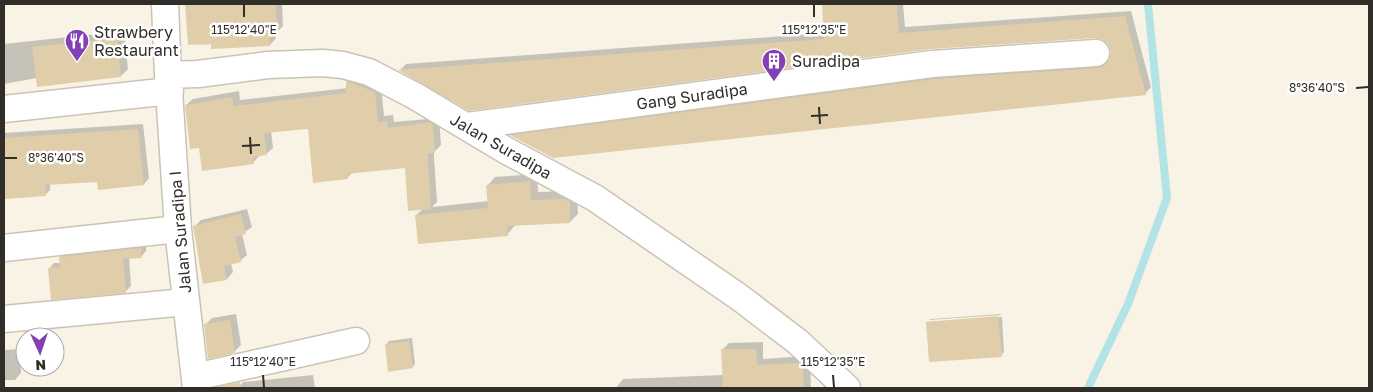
<svg xmlns="http://www.w3.org/2000/svg" width="1373" height="392" viewBox="0 0 1373 392" font-family="'Golos Text',sans-serif">
	<style>
		.shadow { fill: #0003 }
		.lines { fill: none; stroke-linecap: round; stroke-linejoin: round }
		.stream { stroke: #b2e4e7; stroke-width: 8 }
		.building { fill: #dfcea9 }
		.minor-casing { stroke: #cac3b6; stroke-width: 29 }
		.minor { stroke: #fff; stroke-width: 26 }
		.ticks { fill: none; stroke: #312e29; stroke-width: 2 }
		.labels { text-anchor: middle; dominant-baseline: central; stroke-width: 5; stroke-linejoin: round; paint-order: stroke }
		.poi-label { font-size: 16px; fill: #312e29; stroke: #fff; text-anchor: start }
		.street-label { font-size: 16px; fill: #312e29; stroke: #fff }
		.ticks-label { font-size: 12px; text-anchor: middle; fill: #312e29; stroke: #fff; stroke-width: 5; stroke-linejoin: round; paint-order: stroke }
	</style>
	<rect width="100%" height="100%" fill="#f9f3e5"/>
	<path class="shadow" d="M186 4H282L283 26 276 33V38L270 45 189 44Z
		M823 4H903L905 27 1131 11 1151 87 1145 94 512 135 518 130 941 73 1104 62 1110 60 1112 51 1109 44 1104 39 1095 37 400 70 406 64 825 33Z
		M124 31 128 69 121 76 37 78 4 84V44Z
		M354 75 381 85 384 116 393 115 394 122 439 118 441 145 434 152V157L437 202 432 207 489 201 488 185 495 177 537 174 538 192 573 191 577 194 578 214 570 222 515 225 507 235 416 215 423 209 406 166 353 172 347 178 309 127 271 131 273 148 266 154 260 155 253 163 200 147 186 105 193 99 239 91 240 100 348 88 347 82Z
		M143 124 149 178 144 184 98 181 50 183V190L45 195 4 199V133Z
		M247 209 252 227 242 234 247 255 240 261 231 263 233 272 227 279 194 227 201 220Z
		M146 243V251L141 257H129L131 286 126 291 49 269 54 263H60V258L65 252Z
		M236 314 241 345 234 352 205 325 212 318Z
		M1001 314V315L929 320 931 319Z
		M1002 317 1004 352 1001 356 927 322Z
		M412 338 415 364 412 367 386 345 389 341Z
		M763 342V359L806 356 810 360 811 388H616L623 379 723 375 722 350 729 343Z
		M20 349 21 373 15 380H4V350Z
		M313 375 315 388H238L243 382Z"/>
	<g class="lines">
		<path class="stream" d="M1088 388 1128 304 1167 198 1148 4"/>
	</g>
	<path class="building" d="M185 4H275L278 34H270V46L211 49V44L188 45Z
		M822 4H897L899 33 1125 16 1146 95 553 158 510 135 934 79 1097 68 1104 66 1109 60 1111 52 1108 44 1103 40 1095 38 931 49 469 111 398 70 824 39Z
		M117 38 121 77 37 87 32 47Z
		M346 81 375 92 378 122 387 121 388 128 430 122 433 124 435 153H428V164L431 209 408 211 405 168 347 174 348 179 313 183 308 129 264 133 267 155 253 157 254 164 202 171 199 148 190 149 185 105 232 97 234 106 346 93Z
		M138 129 144 185 98 190 97 182 45 185 46 196 4 199V138Z
		M530 181 531 200 564 199 570 201V223L507 226 508 236 418 244 415 215 488 208 486 185Z
		M241 214 246 234 235 237 241 262 224 266 227 280 203 284 193 226Z
		M141 248 142 258 123 259 126 293 51 300 48 268 60 267 59 257Z
		M998 316 1002 357 929 362 926 322Z
		M230 320 235 353 208 359 204 324Z
		M409 341 413 368 388 372 385 344Z
		M721 349H756L757 365 798 363 803 367 804 388H723Z
		M240 382 241 388H213Z"/>
	<g class="lines">
		<defs>
			<path id="minor" d="M165 4 168 75 198 74 268 65 323 63 343 65 369 72 415 96 507 151 595 198 739 297 798 342 847 388
				M168 75 178 229 196 388
				M4 109 170 91
				M467 126 932 64 1096 53
				M4 248 178 229
				M4 319 186 302
				M195 377 356 341"/>
		</defs>
		<use href="#minor" class="minor-casing"/>
		<use href="#minor" class="minor"/>
	</g>
	<path class="ticks" d="M244 5V17M814 5V17M1356 88 1368 87M819 107 820 124M811 116 828 115M250 137 251 154M242 146 260 145M5 158H17M263 375 264 387M833 375 834 387"/>
	<defs>
		<symbol id="restaurant-pin" viewBox="-11 -11 22 30"><path d="M0 17L-7.5 6A9.5 9.5 0 1 1 7.5 6Z" fill="#833fb3" stroke="#fff"/><path d="M-5-6h1v4h1v-4h1v4h1v-4h1v5L-1.5 .5V6h-2V.5L-5-1ZM5-6V6H3V1.5H1.5Q1.5-4 5-6Z" fill="#fff"/></symbol>
		<symbol id="building-pin" viewBox="-11 -11 22 30"><path d="M0 17L-7.5 6A9.5 9.5 0 1 1 7.5 6Z" fill="#833fb3" stroke="#fff"/><path d="M-4-6H4V6H1V3H-1V6H-4ZM-2.5-4.3h1.7v1.8h-1.7ZM.8-4.3h1.7v1.8H.8ZM-2.5-1h1.7V.8h-1.7ZM.8-1h1.7V.8H.8Z" fill="#fff"/></symbol>
	</defs>
	<g fill-rule="evenodd">
		<use href="#restaurant-pin" x="63" y="27" width="28" height="38"/>
		<use href="#building-pin" x="760" y="47" width="28" height="38"/>
	</g>
	<g class="labels">
		<g class="poi-label">
			<text x="94" y="32">Strawbery<tspan x="94" dy="18">Restaurant</tspan></text>
			<text x="792" y="61">Suradipa</text>
		</g>
		<g class="street-label">
			<text transform="translate(692 96) rotate(-8)">Gang Suradipa</text>
			<text transform="translate(501 146) rotate(30)">Jalan Suradipa</text>
			<text transform="translate(180 232) rotate(-95)">Jalan Suradipa I</text>
		</g>
	</g>
	<g class="ticks-label">
		<text x="244" y="34">115°12'40"E</text>
		<text x="814" y="34">115°12'35"E</text>
		<text x="1317" y="92">8°36'40"S</text>
		<text x="56" y="162">8°36'40"S</text>
		<text x="263" y="366">115°12'40"E</text>
		<text x="833" y="366">115°12'35"E</text>
	</g>
	<rect width="1373" height="392" fill="none" stroke="#312e29" stroke-width="10"/>
	<g transform="translate(40 352) rotate(177)"><circle r="24" fill="#ffffff" stroke="#adaba9"/>
	<path d="M0-4L9 19L0 12L-9 19Z" fill="#833fb3"/>
	<text y="-8" font-size="14" font-weight="bold" text-anchor="middle" fill="#312e29">N</text>
	</g>
</svg>
